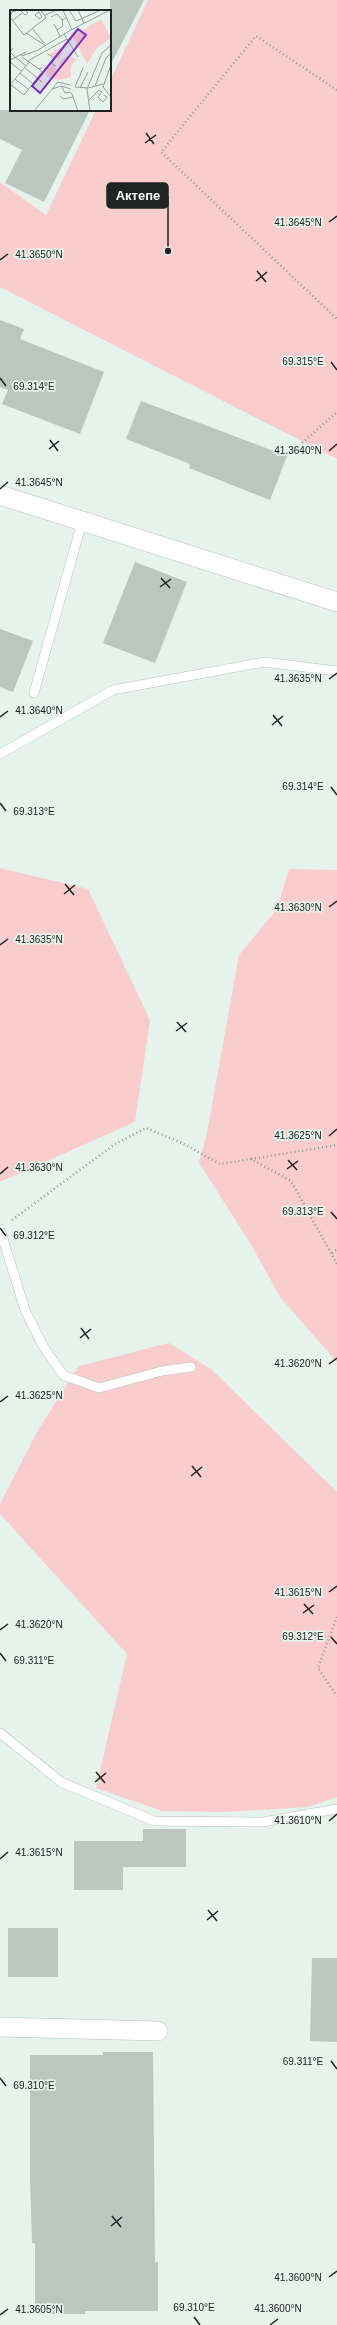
<svg xmlns="http://www.w3.org/2000/svg" width="337" height="2325" viewBox="0 0 337 2325" font-family="Helvetica,sans-serif">
	<style>
		.green { fill: #f9cdce }
		.building { fill: #bbc6c0 }
		.lines { fill: none; stroke-linecap: round; stroke-linejoin: round }
		.service-casing { stroke: #b6c1bb; stroke-width: 10 }
		.minor-casing { stroke: #b6c1bb; stroke-width: 20 }
		.path { stroke: #8f9894; stroke-width: 2.5; stroke-dasharray: 1 3; stroke-linecap: butt }
		.service { stroke: #fff; stroke-width: 9 }
		.minor { stroke: #fff; stroke-width: 19 }
		.ticks { fill: none; stroke: #202422; stroke-width: 1.5 }
		.inset-road { fill: none; stroke: #97a09b; stroke-width: 1 }
		.view { fill: #7b2cbf; fill-opacity: 0.15; stroke: #7b2cbf; stroke-width: 2 }
		.inset-edge { fill: none; stroke: #202422; stroke-width: 2 }
		.ticks-label { font-size: 10px; text-anchor: middle; fill: #202422; stroke: #e6f2ec; stroke-width: 3.5; stroke-linejoin: round; paint-order: stroke }
		.leader { fill: none; stroke: #202422; stroke-width: 1.5 }
		.callout-dot { fill: #202422; stroke: #e6f2ec; stroke-width: 1.5 }
		.callout { fill: #202422; stroke: #202422; stroke-width: 1.5 }
		.callout-label { font-size: 13px; text-anchor: middle; font-weight: bold; fill: #fff }
	</style>
	<rect width="100%" height="100%" fill="#e6f2ec"/>
	<path class="green" d="M148 0H337V459L0 287V182L46 215 96 110H110V81Z
		M0 868 88 889 150 1020 135 1122 0 1182Z
		M289 869 337 870V1362L281 1298 247 1238 199 1163 207 1133 239 955 277 909Z
		M169 1343 211 1369 337 1492V1797L308 1807 224 1812 162 1811 96 1788 127 1654 0 1514V1504L38 1430 79 1366Z"/>
	<path class="building" d="M110 0H144L110 66Z
		M0 110H90L44 202 5 183 22 150 0 139Z
		M0 320 24 329 20 339 104 372 80 434 2 404 8 390 0 387Z
		M141 401 287 456 270 500 189 468 190 464 126 439Z
		M135 562 187 582 155 663 103 643Z
		M0 629 33 641 13 692 0 687Z
		M143 1829H186V1867H123V1890H74V1841H143Z
		M8 1928H58V1977H8Z
		M312 1958H337V2042L310 2041Z
		M103 2052H153L155 2262H158V2311H85V2314H35V2243H32L30 2178V2055H103Z"/>
	<g class="lines">
		<defs>
			<path id="service" d="M34 693 82 522
				M0 754 113 690 264 662 337 671
				M0 1229 25 1310 43 1346 63 1375 99 1388 162 1371 191 1367
				M0 1733 61 1782 154 1821 263 1822 337 1809"/>
			<path id="minor" d="M0 495 337 602
				M0 2027 158 2031"/>
		</defs>
		<use href="#service" class="service-casing"/>
		<use href="#minor" class="minor-casing"/>
		<path class="path" d="M337 90 256 36 161 152 337 319
			M302 443 337 412
			M251 1159 337 1145
			M12 1220 115 1144 146 1128 182 1143 220 1164 251 1159 291 1181 337 1264
			M332 1253 337 1249
			M337 1617 318 1668 337 1696"/>
		<use href="#service" class="service"/>
		<use href="#minor" class="minor"/>
	</g>
	<path class="ticks" d="M146 133 154 144M145 143 156 135M329 222 337 216M0 260 8 254M257 271 266 282M256 281 267 272M331 362 337 370M0 378 6 386M50 440 58 451M49 449 59 441M329 451 337 444M0 489 8 482M161 578 170 588M160 587 171 579M329 679 337 673M273 715 282 726M0 717 8 711M272 725 283 716M331 787 337 795M0 803 6 811M65 884 74 895M64 894 75 885M329 907 337 901M0 945 8 939M177 1022 186 1032M176 1031 187 1023M329 1136 337 1129M288 1160 297 1170M287 1169 298 1161M0 1174 8 1167M331 1212 337 1219M0 1228 6 1236M81 1328 89 1339M80 1338 91 1329M329 1364 337 1358M0 1402 8 1396M192 1466 201 1477M191 1476 202 1467M329 1592 337 1586M304 1604 313 1614M303 1613 314 1605M0 1630 8 1624M331 1637 337 1644M0 1653 6 1661M96 1772 105 1783M95 1782 106 1773M329 1821 337 1814M0 1859 8 1852M208 1910 217 1921M207 1920 218 1911M331 2061 337 2069M0 2078 6 2086M112 2216 121 2227M111 2226 122 2217M329 2277 337 2271M0 2315 8 2309M194 2317 200 2325M270 2325 278 2319"/>
	<g transform="translate(10 10)">
		<rect width="101" height="101" fill="#e6f2ec"/>
		<path d="M91 9 101 28 87 38 77 54 61 23 64 22 65 25ZM50 38 53 42 49 49 39 44ZM58 46 67 49 61 56V67L49 70 36 66 38 56 43 54 48 62 50 51Z" fill="#f9cdce"/>
		<path class="inset-road" d="M10 0 15 5 18 3 15 0M27 0 29 2 32 7 29 9 25 5 29 2M53 0 62 20M59 0 66 11 91 0M68 0 74 13M35 5 47 0M0 7 14 25 36 8 31 0M0 7 2 2 9 0M41 7 47 4 52 10 56 8M2 11 12 3M44 14 50 26M22 18 34 33M47 20 53 16 52 10M59 21 100 0M16 23 35 35M54 24 68 47M3 38 0 42 5 47M10 44 12 46 28 40 59 21M38 44 44 48 42 54 46 56M5 47 16 56M12 47 29 59 32 58M0 50 16 42 13 44M18 51 57 29M0 52 11 61M101 55 93 77 101 87M14 57 32 72M73 58 65 77 78 78 93 74M10 63 22 73M5 69 18 79M0 74 14 85 32 62 29 59M0 75 19 52M85 76 96 48 100 44M52 77 55 83 60 82 62 84 68 101M70 78 78 62M42 79 51 76 61 79M50 86 53 89 63 87M78 91 89 80 92 82 88 87 93 92 97 87 94 85M24 101 48 72 60 75M80 101 77 79 92 43 101 35"/>
		<path class="view" d="M68 19 76 25 30 83 22 76Z"/>
		<rect width="101" height="101" class="inset-edge"/>
	</g>
	<g class="ticks-label">
		<text x="298" y="226">41.3645°N</text>
		<text x="39" y="258">41.3650°N</text>
		<text x="303" y="365">69.315°E</text>
		<text x="34" y="390">69.314°E</text>
		<text x="298" y="454">41.3640°N</text>
		<text x="39" y="486">41.3645°N</text>
		<text x="298" y="682">41.3635°N</text>
		<text x="39" y="714">41.3640°N</text>
		<text x="303" y="790">69.314°E</text>
		<text x="34" y="815">69.313°E</text>
		<text x="298" y="911">41.3630°N</text>
		<text x="39" y="943">41.3635°N</text>
		<text x="298" y="1139">41.3625°N</text>
		<text x="39" y="1171">41.3630°N</text>
		<text x="303" y="1215">69.313°E</text>
		<text x="34" y="1239">69.312°E</text>
		<text x="298" y="1367">41.3620°N</text>
		<text x="39" y="1399">41.3625°N</text>
		<text x="298" y="1596">41.3615°N</text>
		<text x="39" y="1628">41.3620°N</text>
		<text x="303" y="1640">69.312°E</text>
		<text x="34" y="1664">69.311°E</text>
		<text x="298" y="1824">41.3610°N</text>
		<text x="39" y="1856">41.3615°N</text>
		<text x="303" y="2065">69.311°E</text>
		<text x="34" y="2089">69.310°E</text>
		<text x="298" y="2281">41.3600°N</text>
		<text x="194" y="2311">69.310°E</text>
		<text x="278" y="2312">41.3600°N</text>
		<text x="39" y="2313">41.3605°N</text>
	</g>
	<path class="leader" d="M168 251L168 196"/>
	<circle class="callout-dot" cx="168" cy="251" r="4"/>
	<rect class="callout" x="107" y="183" width="61" height="25" rx="4"/>
	<g class="callout-label">
		<text x="138" y="200">Актепе</text>
	</g>
</svg>
